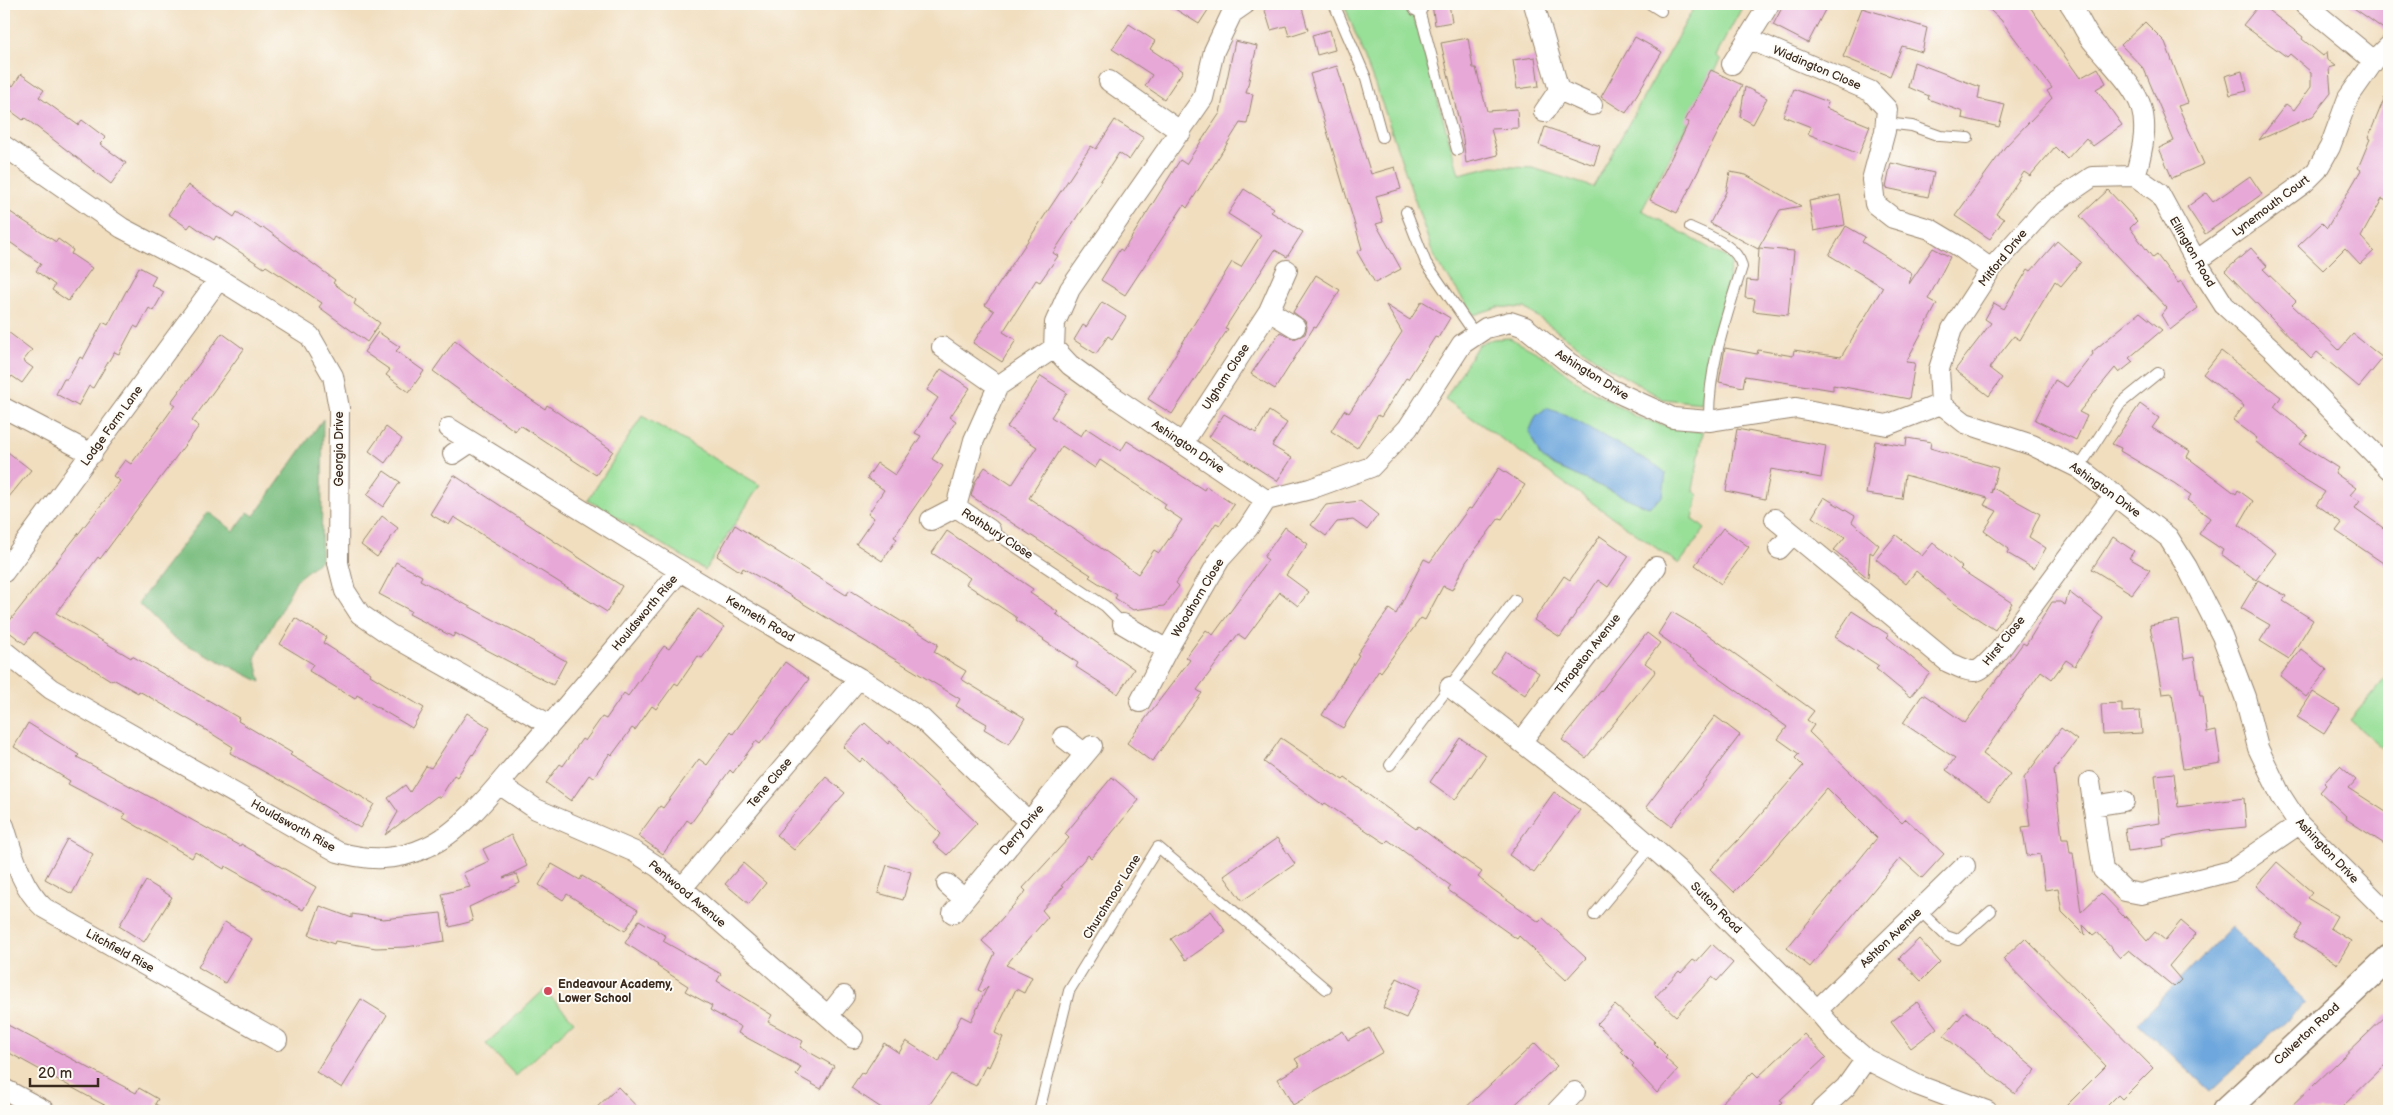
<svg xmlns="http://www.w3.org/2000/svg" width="2393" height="1115" viewBox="0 0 2393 1115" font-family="'Balsamiq Sans',sans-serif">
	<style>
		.green { fill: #98df98; stroke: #6a845b }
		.forest { fill: #7abe80; stroke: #5a744f }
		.water { fill: #6ea7dd; stroke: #54687e }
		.building { fill: #e7a8d8; fill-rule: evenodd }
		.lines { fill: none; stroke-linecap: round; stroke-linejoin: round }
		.service-casing { stroke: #96846e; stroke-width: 12 }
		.minor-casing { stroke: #96846e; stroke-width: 22 }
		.tertiary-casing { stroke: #96846e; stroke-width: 28 }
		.service { stroke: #fff; stroke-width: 10 }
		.minor { stroke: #fff; stroke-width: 20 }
		.tertiary { stroke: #fff; stroke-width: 25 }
		.poi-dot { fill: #d1495b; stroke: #fdfcf7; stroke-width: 2 }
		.labels { text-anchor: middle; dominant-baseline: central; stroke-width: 4; stroke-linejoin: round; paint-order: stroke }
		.street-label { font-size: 12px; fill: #3b2a1e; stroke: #fdfcf7 }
		.poi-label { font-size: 12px; font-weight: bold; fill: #3b2a1e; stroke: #fdfcf7; text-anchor: start }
	</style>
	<rect width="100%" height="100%" fill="#fdfcf7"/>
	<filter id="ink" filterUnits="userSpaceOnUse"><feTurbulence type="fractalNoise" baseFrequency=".02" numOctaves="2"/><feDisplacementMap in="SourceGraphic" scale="10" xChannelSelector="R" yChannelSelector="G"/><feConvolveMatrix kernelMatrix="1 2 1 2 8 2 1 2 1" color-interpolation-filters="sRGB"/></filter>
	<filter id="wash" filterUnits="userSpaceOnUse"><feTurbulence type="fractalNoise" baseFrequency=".0096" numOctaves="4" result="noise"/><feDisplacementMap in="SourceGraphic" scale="20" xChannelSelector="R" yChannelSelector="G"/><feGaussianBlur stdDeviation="1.12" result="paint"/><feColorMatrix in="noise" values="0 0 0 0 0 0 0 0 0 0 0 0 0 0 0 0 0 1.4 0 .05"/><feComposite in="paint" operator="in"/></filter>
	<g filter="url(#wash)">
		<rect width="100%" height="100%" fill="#f1debf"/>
		<path class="green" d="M1344 4H1410L1459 174 1493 166 1533 168 1593 187 1696 4H1744L1716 55 1721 60 1642 210 1732 261 1701 403 1663 399 1606 366 1525 308 1498 307 1474 315 1434 257 1384 109Z
			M1510 338 1545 357 1582 385 1636 417 1674 428 1703 432 1693 490 1698 495 1693 519 1705 529 1679 564 1445 399 1478 345 1493 339Z
			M642 416 760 485 705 570 588 500Z
			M2389 674V754L2350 720Z
			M544 990 574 1021 516 1076 486 1044Z"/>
		<path class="forest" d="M323 419 321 560 297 579 255 658 261 682 172 637 138 603 208 512 234 531 248 512 254 516Z"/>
		<path class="water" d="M1546 408 1564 414 1657 466 1666 473 1663 496 1649 507 1643 505 1552 465 1540 456 1529 432 1536 416Z
			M2231 927 2306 1002 2210 1091 2138 1023Z"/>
		<g id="blocks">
			<path class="building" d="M1167 4H1212L1199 24Z
				M1263 4H1301L1308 30 1289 36 1286 26 1271 30Z
				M1432 4H1449L1452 22 1435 25Z
				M1784 4H1828L1808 43 1773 25Z
				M1983 4H2028L2080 78 2098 68 2106 83 2096 89 2122 125 2093 146 2086 138 2067 159 2055 147 2030 176 2024 172 1996 214 2004 219 1990 239 1955 216 2005 147 2052 98 2047 91 2052 88 2001 20Z
				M2260 4 2303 37 2302 39 2323 56 2327 51 2328 60 2336 66 2329 68 2331 93 2313 116 2259 140 2286 104 2294 110 2311 87V72L2290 54 2287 57 2243 25Z
				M2348 4H2389V33L2371 20Z
				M1862 8 1927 28 1922 52 1902 46 1890 76 1843 57Z
				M2145 22 2165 42 2188 103 2178 106 2204 164 2172 178 2159 148 2174 141 2144 69 2121 45Z
				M1129 24 1155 41 1150 49 1183 71 1164 99 1145 86 1152 75 1112 49Z
				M1330 30 1335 50 1317 55 1312 35Z
				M1635 37 1662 52 1626 113 1601 97Z
				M1468 38 1473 68H1476L1487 111 1517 109 1518 128 1491 129 1498 155 1466 163 1463 139 1441 43Z
				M1235 41 1257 46 1246 93 1253 94 1247 124 1240 123 1187 208 1184 205 1125 295 1101 280 1120 249 1123 251 1180 160 1186 164 1220 113Z
				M1535 57 1539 86 1517 89 1513 60Z
				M1914 62 1980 87 1978 99 2005 105 1999 127 1962 118 1963 112 1928 99 1929 96 1908 87Z
				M1337 66 1371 174 1395 167 1401 189 1376 196 1383 222 1376 224 1401 269 1375 283 1357 252 1362 249 1310 74Z
				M1711 70 1742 85 1677 213 1650 200 1689 122 1685 121Z
				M2242 71 2247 91 2230 95 2225 76Z
				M21 74 44 90 39 97 78 125 82 120 106 138 100 144 126 163 111 184 25 118 23 120 4 106V78L13 86Z
				M1745 87 1767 98 1753 124 1740 117Z
				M2389 87V202L2382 199 2361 237 2374 251 2360 264 2345 248 2323 270 2298 246 2322 223 2327 228 2361 170 2358 168 2370 139 2368 138Z
				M1794 89 1828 102 1826 108 1870 126 1859 154 1808 134 1811 127 1783 116Z
				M1115 120 1144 138 1129 160 1119 153 1053 253 1058 256 1040 282 1036 280 1003 332 1016 340 1002 362 973 343 994 311 985 305 1091 146 1096 149Z
				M1545 127 1600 146 1594 165 1539 145Z
				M1891 163 1934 173 1928 197 1886 188Z
				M1730 172 1746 175 1801 206 1780 210 1758 249 1710 223 1726 192Z
				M2250 176 2262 194 2205 234 2187 207 2206 193 2213 202Z
				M188 185 234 217 237 212 261 229 263 227 335 280 333 283 356 300 354 304 380 323 367 342 319 307 322 303 291 282 266 266 264 268 216 236 214 240 191 224 188 228 168 214Z
				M1244 189 1274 208 1271 212 1303 232 1287 257 1275 250 1225 328 1228 329 1220 341 1172 414 1148 399 1232 262 1241 267 1261 235 1228 214Z
				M2108 190 2137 221 2130 228 2153 258 2157 255 2178 283 2181 281 2198 308 2170 330 2161 315 2167 308 2080 216Z
				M1840 195 1845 225 1814 231 1809 201Z
				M4 208 56 242 58 239 73 250 71 254 92 268 68 301 52 290 55 285 36 271 41 264 4 238Z
				M1846 226 1865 237 1862 242 1912 273 1909 284 1933 248 1950 257 1928 299 1937 304 1906 362 1915 363 1909 399 1833 385V390L1745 376 1743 387 1719 382 1725 348 1757 354 1758 350 1793 356 1794 350 1841 357 1883 287 1829 255Z
				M2057 241 2081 262 2061 286 2055 281 2020 340 2014 336 1989 368 2002 378 1989 396 1955 370 1991 323 1985 319 1994 303 2004 309 2028 269 2031 271Z
				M1759 248 1794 251 1788 315 1753 311 1755 299 1745 298 1747 280 1757 281Z
				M2251 248 2267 266 2263 269 2296 301 2292 305 2339 350 2353 334 2383 358 2359 387 2317 352 2311 359 2225 271Z
				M139 267 156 276 151 285 164 292 153 311 149 308 138 328 134 326 119 354 114 352 93 388 89 386 78 406 56 394 64 379H67L80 357 83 359 103 322 108 325Z
				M1316 275 1340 290 1316 328 1314 327 1275 389 1251 374 1280 332 1294 339 1305 334 1307 327 1305 321 1293 312Z
				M1422 301 1450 318 1438 338 1435 337 1408 379 1406 378 1381 417 1378 415 1357 448 1331 431 1344 410 1349 413 1402 332 1386 305 1410 320Z
				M1102 302 1126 317 1112 339 1108 336 1096 354 1074 340 1083 325 1086 327Z
				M2140 312 2162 330 2129 358 2133 362 2119 373 2115 368 2079 412 2087 416 2076 440 2035 420 2055 380 2067 387 2093 354 2092 352Z
				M4 329 32 350 23 361 33 368 22 383 12 376 4 386Z
				M378 332 400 347 396 351 424 371 409 392 386 375 390 370 364 352Z
				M222 333 244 349 192 421 199 426 100 559 98 557 56 613 131 658 132 656 239 718 238 721 292 753 290 755 374 804 360 828 301 792 230 753 233 747 193 722 139 691 138 693 113 679 112 681 34 632 25 644 4 628 120 481 113 476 125 460 131 464 162 423 175 405 171 402Z
				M455 340 514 388 545 409 547 405 613 451 596 475 520 425 515 431 433 371Z
				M2221 351 2281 397 2274 407 2308 435 2300 444 2338 468 2335 473 2356 488 2350 495 2360 501 2355 508 2389 532V567L2336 531 2342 523 2316 505 2325 492 2291 471 2255 441 2257 438 2233 420 2244 406 2203 374Z
				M941 369 970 388 950 417 956 421 932 459 943 466 894 537 897 539 882 561 856 544 874 518 868 514 884 490 867 478 877 463 895 475 921 436 915 433 938 398 927 390Z
				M1041 376 1067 393 1051 417 1081 436 1086 428 1121 451 1127 441 1204 490 1206 486 1234 505 1220 525 1216 523 1176 583 1179 586 1164 606 1133 610 1115 598 1117 595 1089 577 1091 575 971 496 975 482 985 467 1012 485 1037 447 1007 427ZM1062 446 1095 468 1100 460 1166 504 1164 508 1182 520 1159 553 1154 550 1138 574 1029 498Z
				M2140 404 2159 418 2152 428 2190 451 2187 457 2236 494 2238 490 2253 501 2239 525 2276 553 2256 580 2221 554 2223 550 2199 534 2210 518 2187 500 2191 495 2174 483 2120 451 2121 448 2112 444Z
				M1269 411 1287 423 1272 446 1292 458 1277 481 1209 437 1224 414 1256 433Z
				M386 427 402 439 385 463 369 451Z
				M1737 429 1826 446 1821 478 1771 469 1765 499 1726 491Z
				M1907 438 1931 442 1930 448 1998 468 1991 493 1993 488 2040 514 2029 537 2046 548 2034 569 2007 553 2009 549 1984 531 1997 511 1984 505 1988 498 1905 475 1902 499 1866 494 1875 441 1906 446Z
				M4 449 31 470 4 503Z
				M1499 468 1525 485 1502 519 1499 518 1466 562 1452 590 1443 586 1425 620 1421 618 1381 672 1379 670 1343 728 1322 715 1359 655 1357 654 1389 609 1396 614 1424 559 1430 562 1469 508 1471 509Z
				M384 471 400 482 383 507 367 495Z
				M454 475 622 586 607 612 454 517 449 525 430 514Z
				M1824 497 1855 516 1852 522 1879 545 1873 554 1870 552 1868 578 1834 550 1845 537 1812 517Z
				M1360 501 1378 515 1367 530 1353 520 1337 522 1326 536 1311 525 1326 505Z
				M382 516 398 528 377 557 361 545Z
				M735 525 846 595 850 590 938 644 934 652 966 671 961 679 1025 718 1009 744 984 729 987 724 956 706 960 699 771 584 743 568 741 572 717 556Z
				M1285 527 1308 544 1286 575 1309 592 1298 606 1280 592 1245 639 1238 634 1197 690 1202 693 1152 762 1127 743 1190 660 1186 657 1206 630 1213 635 1268 560 1264 557Z
				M1723 528 1749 547 1721 584 1695 565Z
				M947 531 1033 589 1030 593 1058 612 1056 614 1134 669 1118 694 1076 667 1078 663 1043 640 1044 639 1016 620 1017 618 966 584 970 578 932 553Z
				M1896 535 1922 556 1933 543 1962 567 1960 569 2012 603 1995 630 1952 602 1916 571 1906 584 1876 559Z
				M1600 536 1629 556 1608 587 1598 580 1560 637 1534 620 1564 576 1570 580Z
				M2113 537 2134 551 2129 558 2150 570 2132 594 2092 569Z
				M396 562 422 576 420 580 535 642 534 643 566 661 553 685 455 633 453 637 409 614 411 611 379 594Z
				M2258 580 2286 596 2283 601 2313 620 2289 659 2260 641 2270 625 2241 608Z
				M2069 592 2103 618 2075 666 2066 660 2052 679 2041 671 1983 754 2010 774 1989 801 1946 770 1955 758 1903 723 1923 694 1965 723 2023 643 2026 645 2052 602H2060L2065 605Z
				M698 609 724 627 702 658 698 656 678 685 675 683 656 709 652 706 635 730 632 728 612 755 610 753 593 778 589 775 571 801 546 783 560 764 563 766 582 739 585 741 602 717 606 719 624 693 628 696 664 646 669 649Z
				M1852 611 1889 635 1887 637 1930 673 1910 697 1876 669 1879 666 1835 637Z
				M1672 612 1699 628 1814 711 1807 720 1814 725 1809 732 1902 823 1906 819 1944 854 1922 878 1900 858 1810 967 1787 948 1877 838 1827 788 1762 864 1734 892 1710 869 1742 836 1803 766 1795 758 1799 754 1778 739 1787 727 1658 634Z
				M295 618 326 637 323 643 371 673 370 675 424 708 412 728 357 695 355 699 309 671 313 664 280 644Z
				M2178 620 2184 659 2194 657 2200 696H2203L2207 733 2216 731 2221 763 2183 769 2172 693 2162 694 2150 625Z
				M1647 633 1660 643 1645 663 1656 671 1586 758 1562 740Z
				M2301 649 2327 670 2306 697 2280 676Z
				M1505 651 1539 673 1525 695 1491 672Z
				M785 662 809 679 760 744 756 741 733 773 730 770 691 823 687 820 663 854 638 836 660 806 663 808 699 759 707 765 731 732 733 734Z
				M2313 692 2340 709 2324 734 2297 717Z
				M2122 703V712L2140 711 2142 733 2103 735 2101 704Z
				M467 713 490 728 473 755 472 754 457 777 454 775 440 798 437 796 385 835 398 812 388 798 405 785 410 792 426 766 431 768Z
				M1715 716 1740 735 1671 826 1646 807Z
				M28 723 79 755 77 757 212 831 240 846 241 844 316 887 303 910 225 866 224 869 195 852 192 858 123 818 125 814 68 784 70 781 14 747Z
				M865 723 888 744 890 741 977 823 947 855 933 843 941 834 863 758 860 762 843 747Z
				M2061 728 2077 740 2054 770 2062 839H2068L2070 853H2073L2081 912 2101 893 2124 917 2125 916 2147 941 2155 932 2165 940 2181 921 2196 934 2169 966 2181 980 2174 987 2129 950 2120 958 2097 932 2093 935 2083 925 2085 935 2062 912 2058 888 2045 890 2040 854 2027 856 2022 827 2030 826 2024 778Z
				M1281 738 1343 780 1345 778 1416 829 1418 826 1434 838 1482 872 1478 877 1491 888 1539 922 1543 918 1586 958 1566 980 1519 936 1517 939 1448 890 1451 886 1417 861 1388 840 1385 843 1325 803 1323 805 1264 762Z
				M1460 738 1486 755 1455 800 1430 782Z
				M2340 766 2356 780 2349 788 2389 814V847L2346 819 2347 817 2320 792 2326 785 2324 783Z
				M2174 773 2178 807 2244 798 2246 827 2206 831 2163 839 2164 846 2128 851 2125 828 2160 823 2155 775Z
				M826 777 845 793 794 850 776 835Z
				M1112 777 1139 800 1103 844 1091 858 1088 855 1061 886 1063 887 1042 910 1048 917 1006 965 1032 977 1024 993 1016 989 995 1033 1003 1037 989 1067 986 1065 976 1086 951 1074 925 1111H886L851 1088 861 1073 864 1074 884 1043 899 1053 906 1041 939 1062 961 1016 971 1021 988 986 982 992 978 990 995 953 982 941 1026 891 1023 888 1069 838 1065 834Z
				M1554 792 1580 810 1534 873 1509 855Z
				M511 835 527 866 503 878 517 874 520 883 469 907 473 921 450 927 442 894 470 887 463 873 489 861 483 849Z
				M1277 838 1295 864 1242 901 1224 876Z
				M67 839 93 854 72 894 45 879Z
				M2277 862 2312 892 2307 898 2337 916 2330 928 2351 941 2337 964 2294 937 2302 925 2256 886Z
				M743 863 766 883 749 904 725 884Z
				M552 864 580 880 582 876 638 910 625 931 567 894 563 900 539 885Z
				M887 865 911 872 903 900 878 893Z
				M146 881 172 897 144 942 119 926Z
				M320 906 352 918V914L383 919 441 913 445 941 406 947 376 948 335 941 334 944 309 935Z
				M1211 911 1226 932 1186 960 1171 939Z
				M639 920 666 936 663 941 721 974 717 981 772 1015 768 1022 803 1041 800 1047 834 1066 821 1089 796 1075 801 1067 738 1033 741 1027 710 1010 712 1006 685 991 688 986 657 966 658 964 625 943Z
				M225 922 252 939 225 983 198 967Z
				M2025 938 2153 1068 2122 1099 2118 1095 2102 1111H2061L2106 1066 2003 959Z
				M1919 939 1940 962 1921 981 1899 958Z
				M1712 944 1733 963 1717 981 1712 977 1676 1016 1655 997 1679 971 1681 973 1693 960 1696 962Z
				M1397 978 1420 989 1406 1018 1383 1008Z
				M361 999 387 1015 342 1088 316 1072Z
				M1917 1002 1937 1028 1911 1048 1891 1022Z
				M1615 1005 1655 1042 1654 1043 1667 1056 1665 1058 1678 1070 1657 1093 1632 1066 1634 1064 1621 1051 1623 1049 1597 1024Z
				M1966 1011 2036 1070 2015 1094 1944 1036Z
				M2389 1013V1061L2338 1111H2287Z
				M4 1023 136 1093 139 1088 158 1099 155 1104 168 1111H116L91 1098 4 1050Z
				M1369 1028 1383 1052 1293 1105 1278 1079 1300 1066 1295 1059 1343 1031 1348 1040Z
				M1804 1034 1826 1057 1780 1100 1783 1102 1774 1111H1713L1753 1072 1758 1077Z
				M1535 1043 1557 1066 1508 1111H1462Z
				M618 1087 641 1111H593Z"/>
		</g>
	</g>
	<g filter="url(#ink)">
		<use href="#blocks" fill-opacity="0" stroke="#96846e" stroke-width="1"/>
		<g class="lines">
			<defs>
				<path id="service" d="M1334 4 1366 78 1382 137
					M1650 4 1661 11
					M1418 6 1457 150
					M1886 123 1912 126 1940 136 1968 138
					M1406 212 1426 263 1475 334
					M1690 227C1708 236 1738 245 1742 267 1726 318 1708 368 1709 421
					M2079 468 2121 403 2158 373
					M990 530 1105 606 1123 624
					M1390 765 1515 600
					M1919 910 1946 936 1958 940 1991 911
					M1594 915 1651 846
					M1039 1111 1069 991 1158 847 1326 989"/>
				<path id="minor" d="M1245 4 1232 13 1214 51 1203 98 1070 289 1055 323 1054 348 1070 365 1111 395 1266 500 1310 489 1371 467 1408 428 1462 344 1486 328 1510 322 1525 327 1569 363 1610 389 1673 418 1709 421 1796 408 1887 425 1941 404
					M1417 4 1418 6
					M1534 4 1559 90
					M2070 4C2079 16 2084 32 2094 43 2138 95 2157 104 2135 176
					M2305 4 2374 61
					M1749 39 1870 91 1887 109 1885 131 1872 180 1875 204 1893 218 1930 229 1960 247 1991 269
					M1732 64 1768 6
					M1109 81 1181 132
					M1544 112 1559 90 1592 105
					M4 146 122 228 219 279 310 336 333 376 339 408 338 563 345 591 360 614 389 634 550 725
					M2135 176 2159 193 2196 261 2224 305 2272 349 2389 469
					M2196 261 2304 183 2317 170 2330 147 2348 98 2374 61 2389 46
					M1269 311 1295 327
					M942 347 998 386
					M1941 404 1965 423 2032 445 2079 468 2168 537 2187 567 2222 636 2245 697 2258 748 2281 796 2299 824 2389 914
					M1941 404 1939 369 1952 329 1991 269 2044 210 2092 177 2135 176
					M4 408 92 454
					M449 428 680 571 859 678 922 719 1029 822
					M1183 443 1269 311 1287 270
					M453 454 471 442
					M1775 519 1948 662C1978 676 1976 675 1999 651L2115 494
					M931 520 956 507
					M990 530 956 507 974 440 998 386 1054 348
					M1779 549 1793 534
					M4 572 219 279
					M1123 624 1167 650
					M4 651 51 689 338 852C369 861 397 861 427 847 462 832 495 788 520 759 575 698 627 634 680 571
					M1450 687 1608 809 1677 869 1817 1010 1840 1037 1866 1059 1917 1085 1987 1111
					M1140 702 1167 650 1220 559 1248 528 1266 500
					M1063 737 1085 754
					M1521 742 1656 567
					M2090 782 2103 870 2125 891 2141 894 2231 871 2299 824
					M499 784 536 809 635 852 658 867 853 1038
					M2093 806 2124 801
					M4 826C13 855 21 887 44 908L277 1040
					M947 884 964 899
					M682 888 859 678
					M953 913 1092 746
					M1817 1010 1965 866
					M828 1016 844 996
					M4 1089 45 1111
					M1557 1111 1575 1092
					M1820 1111 1846 1087 1866 1059"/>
				<path id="tertiary" d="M2225 1111 2389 958"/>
			</defs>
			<use href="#service" class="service-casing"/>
			<use href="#minor" class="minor-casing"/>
			<use href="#tertiary" class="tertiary-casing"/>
			<use href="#service" class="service"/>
			<use href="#minor" class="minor"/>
			<use href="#tertiary" class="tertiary"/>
		</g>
	</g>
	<circle class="poi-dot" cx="548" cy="991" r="5"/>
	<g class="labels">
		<g class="street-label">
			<text transform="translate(1817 68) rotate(23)">Widdington Close</text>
			<text transform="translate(2271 206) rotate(-37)">Lynemouth Court</text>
			<text transform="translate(2192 252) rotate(60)">Ellington Road</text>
			<text transform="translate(2003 258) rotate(-51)">Mitford Drive</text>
			<text transform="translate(1592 375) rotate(32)">Ashington Drive</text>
			<text transform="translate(1226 377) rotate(-57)">Ulgham Close</text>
			<text transform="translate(112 426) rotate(-54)">Lodge Farm Lane</text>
			<text transform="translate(1188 447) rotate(34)">Ashington Drive</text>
			<text transform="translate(339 449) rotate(-90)">Georgia Drive</text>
			<text transform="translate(2105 490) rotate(36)">Ashington Drive</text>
			<text transform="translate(997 534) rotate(33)">Rothbury Close</text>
			<text transform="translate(1198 598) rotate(-59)">Woodhorn Close</text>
			<text transform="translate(645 613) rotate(-50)">Houldsworth Rise</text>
			<text transform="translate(760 619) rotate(31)">Kenneth Road</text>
			<text transform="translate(2004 641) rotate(-51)">Hirst Close</text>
			<text transform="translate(1588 654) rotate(-52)">Thrapston Avenue</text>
			<text transform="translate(770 783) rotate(-50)">Tene Close</text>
			<text transform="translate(293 826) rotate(29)">Houldsworth Rise</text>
			<text transform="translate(1022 830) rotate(-50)">Derry Drive</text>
			<text transform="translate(2327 851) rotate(46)">Ashington Drive</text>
			<text transform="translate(687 894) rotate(40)">Pentwood Avenue</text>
			<text transform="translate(1112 897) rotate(-58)">Churchmoor Lane</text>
			<text transform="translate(1716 908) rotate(45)">Sutton Road</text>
			<text transform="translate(1891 938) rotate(-44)">Ashton Avenue</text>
			<text transform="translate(120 951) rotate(29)">Litchfield Rise</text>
			<text transform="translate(2307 1034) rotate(-43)">Calverton Road</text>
		</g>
		<g class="poi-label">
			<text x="558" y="984">Endeavour Academy,<tspan x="558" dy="14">Lower School</tspan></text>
		</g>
	</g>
	<rect width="2393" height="1115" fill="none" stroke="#fdfcf7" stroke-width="20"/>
	<path d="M30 1078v8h68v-8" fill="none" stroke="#3b2a1e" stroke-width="2.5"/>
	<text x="38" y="1078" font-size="15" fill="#3b2a1e" stroke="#fdfcf7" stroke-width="4" paint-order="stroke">20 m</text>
</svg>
